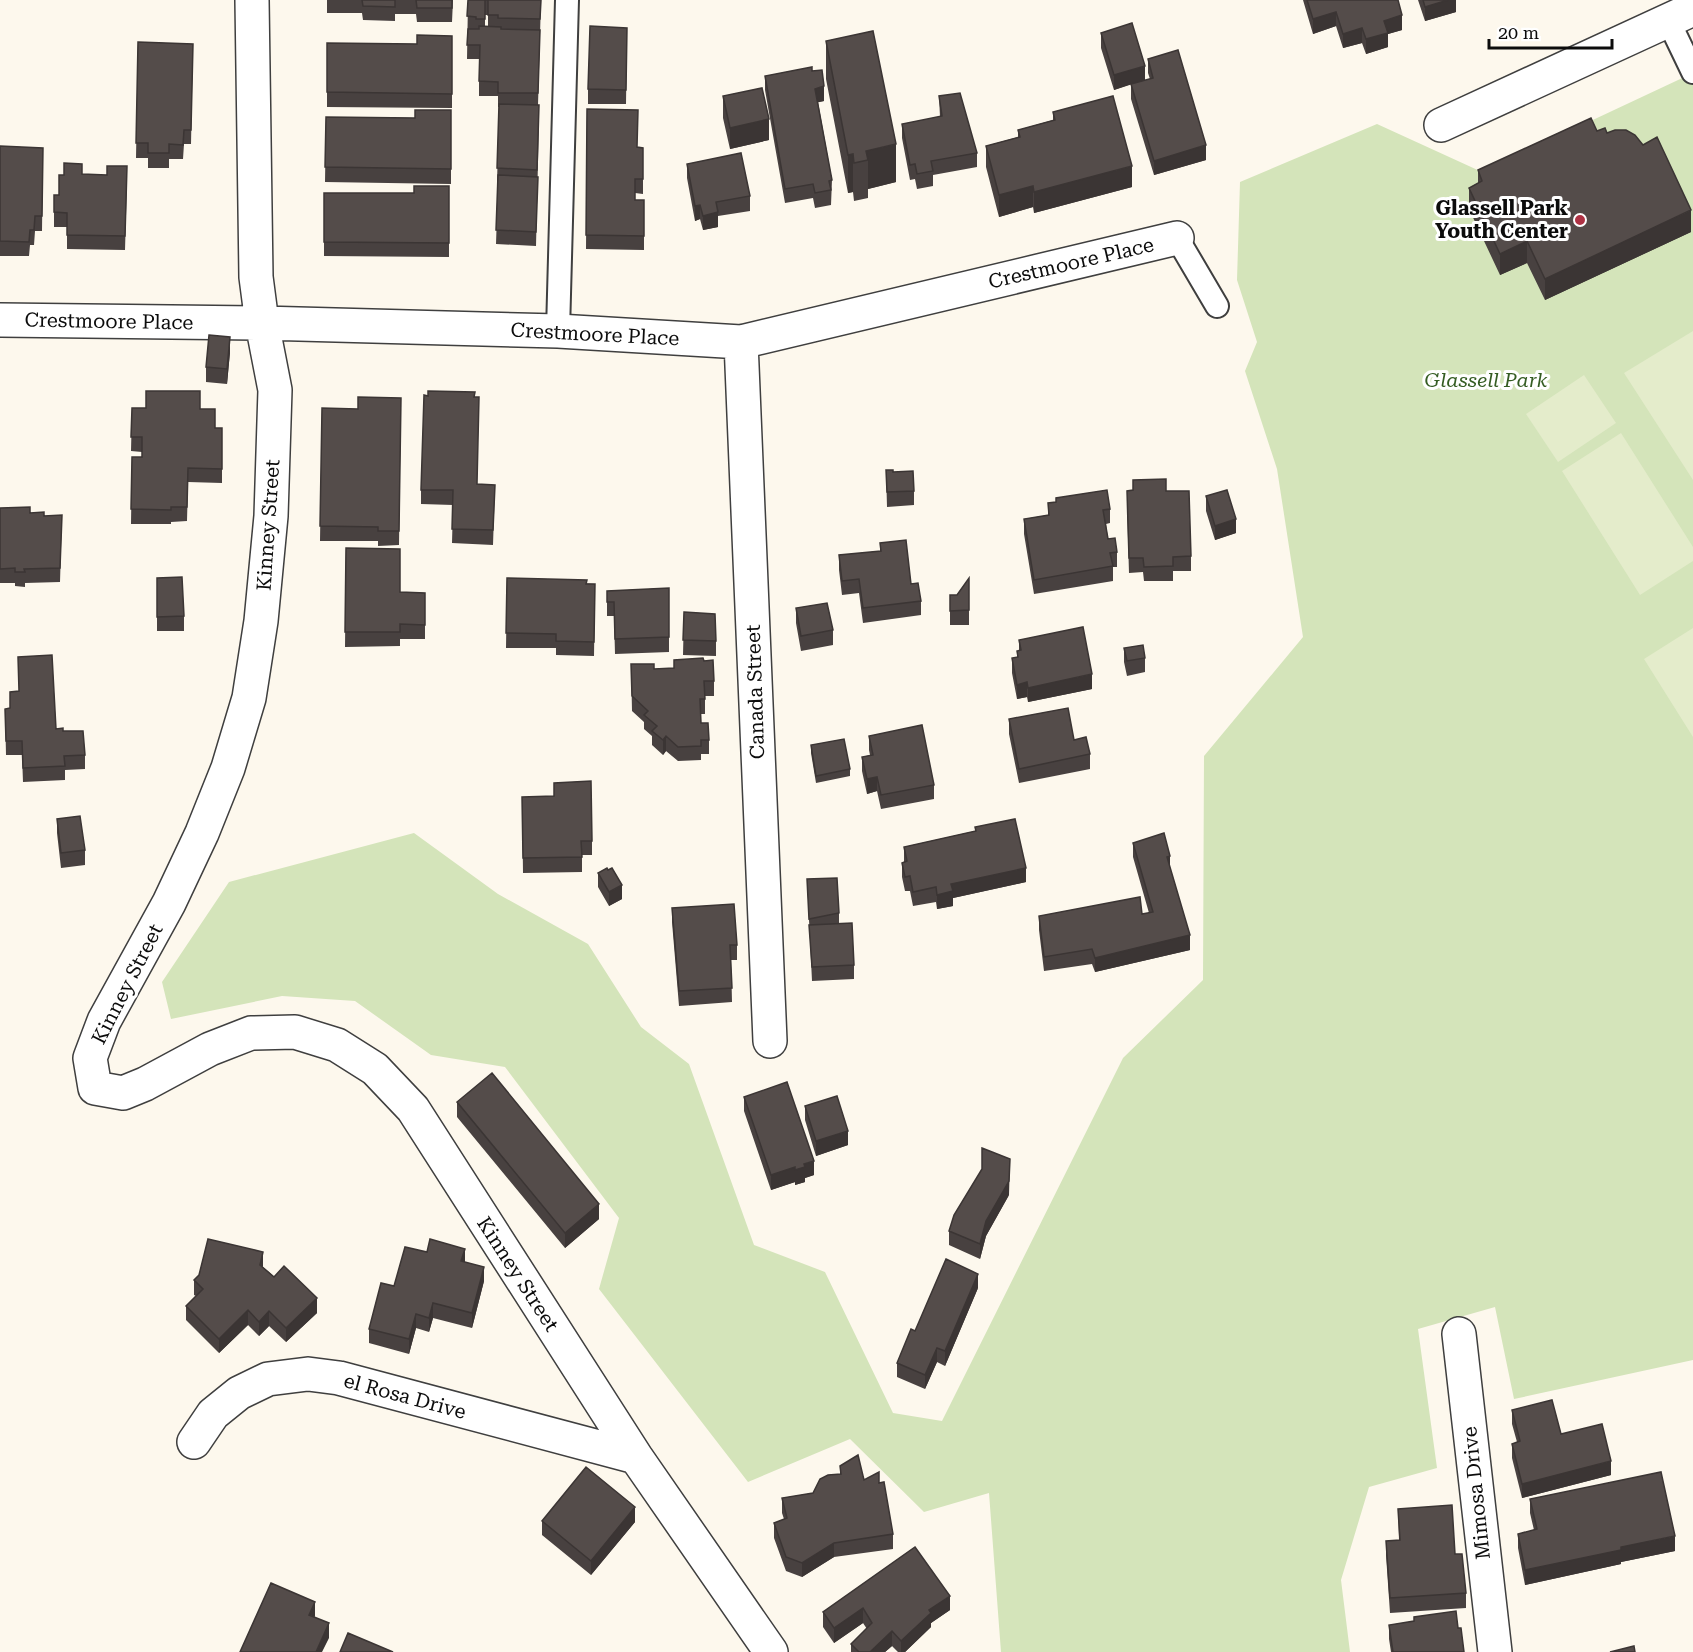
<svg xmlns="http://www.w3.org/2000/svg" width="1693" height="1652" viewBox="0 0 1693 1652" font-family="'Roboto Serif',serif">
	<style>
		.green { fill: #d4e4ba }
		.pitch { fill: #e4eccb }
		.lines { fill: none; stroke-linecap: round; stroke-linejoin: round }
		.service-casing { stroke: #3f3f3f; stroke-width: 26 }
		.minor-casing { stroke: #3f3f3f; stroke-width: 36 }
		.service { stroke: #fff; stroke-width: 22 }
		.minor { stroke: #fff; stroke-width: 33 }
		.wall { fill: #484140; fill-rule: evenodd }
		.shaded-wall { fill: #3b3534 }
		.building { fill: #544c4a; stroke: #3b3534; stroke-width: 1.5 }
		.poi-dot { fill: #ae3244; stroke: #fff; stroke-width: 2 }
		.labels { text-anchor: middle; dominant-baseline: central; stroke-width: 6; stroke-linejoin: round; paint-order: stroke }
		.poi-label { font-size: 20px; font-weight: bold; fill: #0c0c0c; stroke: #fff; text-anchor: end }
		.street-label { font-size: 20px; fill: #0c0c0c; stroke: #fff }
		.park-label { font-size: 20px; font-style: italic; fill: #355d23; stroke: #fff }
	</style>
	<rect width="100%" height="100%" fill="#fdf8ed"/>
	<path class="green" d="M1693 73V1360L1514 1399 1495 1307 1418 1329 1437 1468 1369 1487 1341 1580 1350 1652H1001L989 1493 924 1512 850 1439 748 1482 599 1289 619 1218 505 1067 431 1055 355 1001 282 996 171 1019 162 982 229 882 414 833 498 894 588 944 641 1027 689 1064 754 1245 825 1272 893 1413 942 1421 1123 1058 1203 980 1204 756 1303 637 1277 469 1245 371 1257 342 1237 280 1240 182 1377 124 1482 172Z"/>
	<path class="pitch" d="M1693 331V480L1624 373Z
		M1584 375 1616 423 1558 462 1526 414Z
		M1621 433 1693 547V561L1640 595 1562 471Z
		M1693 628V737L1644 659Z"/>
	<g class="lines">
		<defs>
			<path id="service" d="M1668 20 1693 72
				M1177 238 1217 306
				M558 331 567 0"/>
			<path id="minor" d="M252 0 256 277 262 323 275 390 271 516 261 621 249 698 228 768 202 833 169 903 104 1021 90 1058 95 1088 123 1093 145 1084 210 1049 251 1033 295 1032 337 1045 375 1069 413 1109 636 1457 771 1652
				M1441 125 1693 9
				M0 320 262 323 558 331 741 342 1177 238
				M741 342 770 1041
				M1459 1334 1495 1652
				M194 1442 213 1414 239 1393 268 1379 308 1374 339 1378 636 1457"/>
		</defs>
		<use href="#service" class="service-casing"/>
		<use href="#minor" class="minor-casing"/>
		<use href="#service" class="service"/>
		<use href="#minor" class="minor"/>
	</g>
	<path class="wall" d="M327 0H453L452 22H417L416 14H395V21L363 20 362 13H327Z
		M468 0H541L538 105 539 119 536 246 496 244 498 183H497L499 107H498V96H479V59H467ZM485 15H488V27L485 26Z
		M1303 0H1398L1402 30 1388 34V47L1366 54 1362 43 1343 48 1336 26 1313 34Z
		M1418 0H1456V12L1425 21Z
		M627 28 626 104H588V89Z
		M1101 33 1145 80 1150 79 1148 73V59L1206 160 1154 175 1131 99V84L1114 90 1101 48Z
		M452 36V108L327 107V43L417 44Z
		M826 41 896 182 868 189V198L854 201 853 192 848 193 826 79Z
		M138 42 193 44 191 144H184L183 159H169V168H148V158H136Z
		M812 71 824 101 818 102 832 180 831 205 815 208 813 198 785 203 765 90V76Z
		M723 96 769 140 730 149 723 118Z
		M939 96 977 153V167L933 175V186L917 189 915 179 910 180 902 138V124L940 117Z
		M587 109 637 147 643 148V194L635 193V200H644V250L586 249Z
		M451 110V184L325 182 326 117 415 118Z
		M1053 112 1132 187 1034 213 1033 207 999 217 986 167V146L1018 137V130L1053 120Z
		M1597 131 1607 133 1691 232 1545 300 1527 263 1500 275 1469 209V188L1478 183V170Z
		M0 146 43 148 42 231H35L34 245H30L29 256H0Z
		M687 164 750 196V211L718 216V227L703 230 700 219 695 221 687 178Z
		M82 174 127 181 125 250 67 249V227H54V195H59Z
		M449 186V257L324 256V193H414Z
		M230 352 227 384 206 382V367Z
		M401 398 399 545 378 546V541H320L322 408 358 409Z
		M132 408 200 409 215 428H222V483L188 482 187 521 171 522V524H131L132 457H142V452L131 451Z
		M886 470 893 472 914 491V505L887 507Z
		M478 484 495 485 493 545 452 543 453 505 421 504V490Z
		M1166 491 1191 556V571H1173V581H1144L1143 572 1129 573 1127 505Z
		M1206 496 1236 533 1215 540 1206 511Z
		M1056 498 1110 509V523L1106 524 1108 539 1117 552V567H1113V581L1034 594 1024 534V519L1048 515V503L1056 502Z
		M0 508 44 516 62 515 60 582 25 583V587L15 586V583H0Z
		M880 543 911 584 921 601V615L863 623 859 593 842 595 839 570V555L880 551Z
		M346 548 400 592 425 593V639H400V646L345 647Z
		M157 578 184 616V631H157Z
		M507 578 595 584 594 656 556 655V648H506Z
		M969 578V625H950V595H957Z
		M669 588V652L615 654 614 616H607V591Z
		M796 608 833 630V645L801 651 796 623Z
		M684 612 716 641V656L683 655Z
		M1019 640 1092 689 1028 702 1027 697 1017 699 1012 673V658L1017 657V651H1019Z
		M1124 648 1145 658V672L1127 676 1124 662Z
		M704 661 714 681V696H705V714H701V723L709 740V754H701V760L678 761 666 751 663 755 652 745V736L644 729V722L632 711 631 664 654 669 674 668Z
		M10 692 56 729 63 731 85 755V769L65 770V780L23 782 22 755H6L5 709 10 708Z
		M1009 719 1074 740 1090 754V769L1019 783 1009 734Z
		M869 736 934 785V799L881 809 877 791 867 794 862 771V757L870 755 869 750Z
		M811 745 850 769V776L816 783 811 753Z
		M522 797 592 841V855H582V872L523 873Z
		M57 819 85 850V865L61 868 57 833Z
		M975 827 1026 882 953 898V906L937 909 936 902 913 906 910 891H905L902 877V863L904 862V847L975 831Z
		M1133 843 1170 869 1190 950 1095 972 1092 964 1044 971 1039 930V916L1142 914 1149 913 1133 857Z
		M598 873 622 899 609 906 598 887Z
		M807 879 839 913V923L854 965V979L812 981Z
		M672 908 737 945V960H731L732 1002 679 1006 672 922Z
		M744 1097 814 1175 805 1178V1182L795 1185V1182L771 1190 744 1111Z
		M457 1102 599 1219 565 1248 457 1117Z
		M805 1106 848 1145 816 1156 805 1120Z
		M1009 1195 986 1236 980 1259 949 1245V1231Z
		M465 1262 484 1281 472 1328 433 1318 429 1332 416 1328 409 1354 369 1343V1329L394 1286Z
		M263 1267 317 1313 286 1342 269 1326 259 1336 248 1325 219 1353 186 1320V1306L196 1296 194 1295V1280Z
		M978 1288 945 1366 937 1362 925 1389 897 1377V1363L915 1331Z
		M1512 1410 1561 1434 1611 1475 1522 1498 1512 1458V1444L1517 1442 1512 1424Z
		M840 1466 864 1480 879 1483 893 1534V1549L834 1557 802 1577 786 1571 774 1538V1523L784 1519 782 1513V1498L813 1493 840 1474Z
		M1530 1499 1675 1551 1621 1562V1564L1525 1585 1518 1548V1534L1534 1530 1530 1513Z
		M1398 1509 1455 1554 1466 1593V1608L1390 1613 1386 1555V1541L1399 1540Z
		M542 1521 635 1522 591 1575 542 1535Z
		M915 1547 950 1610 931 1623V1627L905 1652H898L892 1646 885 1652H851V1644L867 1629 863 1623 834 1643 823 1627V1612Z
		M1389 1625 1458 1628 1464 1652H1391L1389 1639Z"/>
	<path class="shaded-wall" d="M1448 0H1456V12L1425 21V7Z
		M1336 12V26L1313 34V19Z
		M1402 15V30L1388 34V47L1366 54V39L1384 21Z
		M1362 28V43L1343 48V34Z
		M1145 66V80L1114 90V75Z
		M824 86V101L815 103V89Z
		M769 119V140L730 149V128Z
		M896 144V182L868 189V160L866 151Z
		M1206 145V160L1154 175V161Z
		M853 154V192L848 193V155Z
		M1132 166V187L1034 213V192Z
		M1033 186V207L999 217V195Z
		M700 205V219L695 221V206Z
		M1691 210V232L1545 300V279Z
		M718 212V227L703 230V216Z
		M1527 241V263L1500 275V254Z
		M230 337V352L227 384V369Z
		M1236 519V533L1215 540V526Z
		M1092 674V689L1028 702V688Z
		M1027 682V697L1017 699V685Z
		M666 736V751L663 755V740Z
		M877 777V791L867 794V779Z
		M1170 856V870L1167 857Z
		M1026 868V882L953 898V906L937 909V895L951 884Z
		M622 885V899L609 906V892Z
		M1190 935V950L1095 972V958Z
		M848 1131V1145L816 1156V1141Z
		M1010 1159 1009 1195 986 1236 980 1259V1244L986 1221Z
		M814 1161V1175L805 1178V1182L795 1185V1170L804 1164Z
		M795 1167V1182L771 1190V1175Z
		M599 1204V1219L565 1248V1233Z
		M465 1249V1263L461 1261Z
		M263 1252V1266L260 1279V1265Z
		M484 1267V1281L472 1328V1313Z
		M978 1274V1288L945 1366V1351Z
		M317 1298V1313L286 1342V1328Z
		M433 1303V1318L429 1332V1318Z
		M248 1310V1325L219 1353V1339Z
		M269 1311V1326L259 1336V1322Z
		M416 1314V1328L409 1354V1339Z
		M937 1348V1362L925 1389V1375Z
		M1611 1461V1475L1522 1498V1484Z
		M635 1507V1522L591 1575V1561Z
		M1675 1536V1551L1621 1562V1564L1525 1585V1570L1621 1547Z
		M834 1543V1557L802 1577V1563Z
		M950 1596V1610L931 1623V1627L905 1652H901V1641L929 1610Z
		M315 1602V1617L309 1615Z
		M863 1608V1623L834 1643V1628Z
		M329 1623V1638L322 1652H316Z
		M892 1631V1646L885 1652H870Z"/>
	<path class="building" d="M362 0H395V7L363 6Z
		M416 0H452V8H417Z
		M468 0H541L540 19 498 18V15H488V0H485V19H476V17L467 16Z
		M1307 0H1398L1402 15 1384 21 1388 33 1366 39 1362 28 1343 34 1336 12 1313 19Z
		M1423 0H1448L1425 7Z
		M1132 23 1145 66 1114 75 1101 33Z
		M479 26 501 27V29L540 30 538 93H498V82L479 81 480 45H467L468 29H479Z
		M590 26 627 28 626 90 588 89Z
		M873 31 896 144 866 151 868 160 854 163 853 154 848 155 826 41Z
		M417 35 452 36V94L327 92V43L417 44Z
		M138 42 193 44 191 130H184L183 145 169 144V153H148V143H136Z
		M1178 50 1206 145 1154 161 1131 84 1153 78 1148 59Z
		M812 67V71L822 70 824 86 815 89 832 180 829 181 831 190 815 193 813 184 785 189 765 76Z
		M762 88 769 119 730 128 723 96Z
		M960 93 977 153 931 161 933 171 917 174 915 164 910 165 902 124 942 116 939 96Z
		M1113 96 1132 166 1034 192 1033 186 999 195 986 146 1020 137 1018 130 1055 120 1053 112Z
		M499 104 539 105 537 170 497 168Z
		M587 109 638 110 637 147 643 148V179H635V200H644V236L586 235Z
		M415 110H451V169L325 167 326 117 415 118Z
		M1591 118 1597 131 1605 128 1607 133 1615 130H1626L1635 135 1643 145 1657 137 1691 210 1545 279 1527 241 1500 254 1469 188 1482 181 1478 170Z
		M0 146 43 148 42 216H35L34 230H30L29 242 0 241Z
		M741 153 750 196 716 202 718 212 703 216 700 205 695 206 687 164Z
		M64 163 82 164V174L107 175V166H127L125 236 67 235V213L54 212V195H59V175H64Z
		M498 175 538 177 536 232 496 230Z
		M414 186H449V243L324 242V193H414Z
		M209 335 230 337 227 369 206 367Z
		M146 391H200V409H215V428H222V469L188 468 187 507H171V510L131 509 132 457H142V437H131L132 408H146Z
		M428 391 475 392 474 397H479L477 484 495 485 493 530 452 529 453 490H421L424 395 428 396Z
		M358 397 401 398 399 531H378V527L320 526 322 408 358 409Z
		M886 470H893V472L913 471 914 491 887 492Z
		M1166 479V491H1189L1191 556 1173 557V566L1144 567 1143 558H1129L1127 491 1133 490V480Z
		M1107 490 1110 509 1103 510 1108 539 1115 538 1117 552 1110 553 1113 566 1034 580 1024 519 1049 515 1048 503 1056 502V498Z
		M1227 490 1236 519 1215 526 1206 496Z
		M30 507V513L44 512V516L62 515 60 568 24 569 25 572H15V568L0 569V508Z
		M906 540 911 584 918 583 921 601 863 608 859 579 842 581 839 555 881 551 880 543Z
		M346 548 400 549V592L425 593V625L400 624V632H345Z
		M182 577 184 616 157 617V578Z
		M507 578 587 580 586 584H595L594 642 556 641V634L506 633Z
		M969 578V610L950 611V595H957Z
		M669 588V637L615 639 614 602H607V591Z
		M827 603 833 630 801 636 796 608Z
		M684 612 715 614 716 641 683 640Z
		M1083 627 1092 674 1028 688 1027 682 1017 685 1012 658 1018 657 1017 651 1021 650 1019 640Z
		M1143 645 1145 658 1127 661 1124 648Z
		M52 655 56 729 63 728V731H83L85 755 64 756 65 766 23 768 22 741H6L5 709 10 708V692L19 691 18 657Z
		M703 658 704 661 713 660 714 681H704L705 699H700L701 723H708L709 740H701V746L678 747 666 736 663 740 652 731 657 726 644 715 648 711 632 696 631 664H654V669L674 668V660Z
		M1068 708 1074 740 1086 737 1090 754 1019 769 1009 719Z
		M922 725 934 785 881 795 877 777 867 779 862 757 873 755 869 736Z
		M844 739 850 769 816 776 811 745Z
		M591 781 592 841H581L582 857 523 858 522 797 554 796V783Z
		M80 816 85 850 61 853 57 819Z
		M1015 819 1026 868 951 884 953 891 937 895 936 887 913 892 910 876 905 877 902 863 907 861 904 847 976 831 975 827Z
		M1164 833 1170 856 1167 857 1190 935 1095 958 1092 949 1044 957 1039 916 1140 897 1142 914 1153 912 1133 843Z
		M607 868 608 870 612 868 622 885 609 892 598 873Z
		M837 878 839 913 809 919 807 879Z
		M734 904 737 945H730L732 988 679 991 672 908Z
		M852 923 854 965 812 967 809 925Z
		M492 1073 599 1204 565 1233 457 1102Z
		M787 1082 814 1161 804 1164 805 1167 795 1170V1167L771 1175 744 1097Z
		M837 1096 848 1131 816 1141 805 1106Z
		M982 1148 1010 1159 1009 1181 986 1221 980 1244 949 1231 954 1215 982 1169Z
		M208 1239 263 1252 260 1265 274 1277 284 1266 317 1298 286 1328 269 1311 259 1322 248 1310 219 1339 186 1306 203 1289 194 1280 199 1275Z
		M430 1239 465 1249 461 1261 484 1267 472 1313 433 1303 429 1318 416 1314 409 1339 369 1329 381 1283 394 1286 405 1247 427 1252Z
		M946 1259 978 1274 945 1351 937 1348 925 1375 897 1363 911 1329 915 1331Z
		M1552 1400 1561 1434 1602 1424 1611 1461 1522 1484 1512 1444 1520 1441 1512 1410Z
		M858 1455 864 1480 879 1472V1483L884 1482 893 1534 834 1543 802 1563 786 1557 774 1523 787 1518 782 1498 813 1493 820 1479 828 1475 841 1474 840 1466Z
		M586 1467 635 1507 591 1561 542 1521Z
		M1661 1472 1675 1536 1621 1547V1550L1525 1570 1518 1534 1537 1529 1530 1499Z
		M1452 1505 1455 1554H1462L1466 1593 1390 1598 1386 1541 1400 1540 1398 1509Z
		M915 1547 950 1596 929 1610 931 1613 901 1641 892 1631 870 1652H859L851 1644 872 1623 863 1608 834 1628 823 1612Z
		M271 1583 315 1602 309 1615 329 1623 316 1652H240Z
		M1456 1611 1458 1628H1461L1464 1652H1393L1389 1625 1414 1621V1617Z
		M348 1633 393 1652H340Z
		M1634 1646 1635 1652H1610Z"/>
	<circle class="poi-dot" cx="1580" cy="220" r="6"/>
	<g class="labels">
		<g class="poi-label">
			<text x="1568" y="208">Glassell Park<tspan x="1568" dy="23">Youth Center</tspan></text>
		</g>
		<g class="street-label">
			<text transform="translate(1071 263) rotate(-13)">Crestmoore Place</text>
			<text transform="translate(109 321) rotate(1)">Crestmoore Place</text>
			<text transform="translate(595 334) rotate(3)">Crestmoore Place</text>
			<text transform="translate(268 525) rotate(-86)">Kinney Street</text>
			<text transform="translate(755 692) rotate(-92)">Canada Street</text>
			<text transform="translate(127 984) rotate(-63)">Kinney Street</text>
			<text transform="translate(518 1274) rotate(57)">Kinney Street</text>
			<text transform="translate(405 1396) rotate(15)">el Rosa Drive</text>
			<text transform="translate(1476 1493) rotate(-96)">Mimosa Drive</text>
		</g>
		<g class="park-label">
			<text x="1486" y="380">Glassell Park</text>
		</g>
	</g>
	<path d="M1489 39v9h123v-9" fill="none" stroke="#0c0c0c" stroke-width="3"/>
	<text x="1498" y="39" font-size="18" fill="#0c0c0c" stroke="#ffffff" stroke-width="4.5" paint-order="stroke">20 m</text>
</svg>
